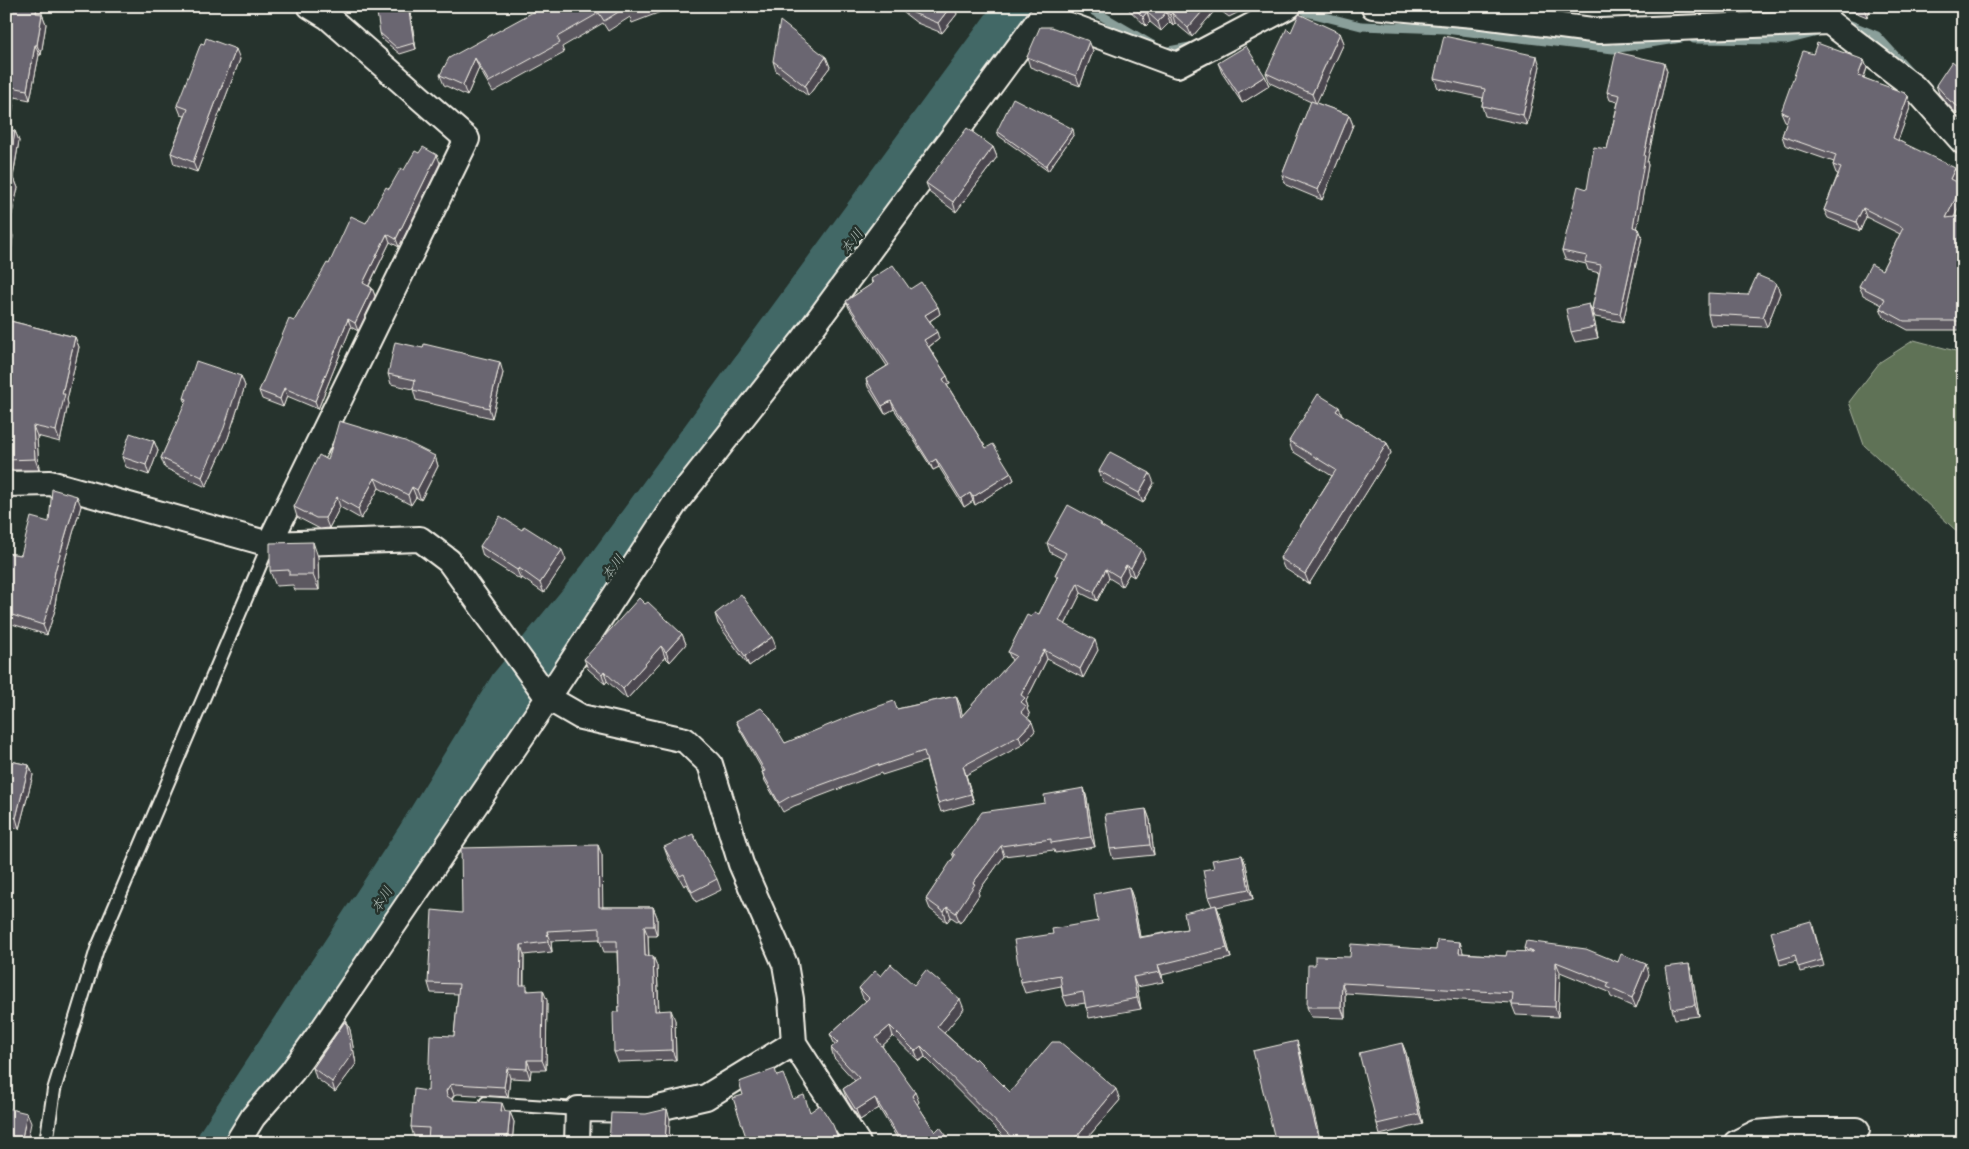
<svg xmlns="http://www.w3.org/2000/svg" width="1969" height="1149" viewBox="0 0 1969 1149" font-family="'Playpen Sans','Klee One',sans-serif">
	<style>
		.green { fill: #5e7256; stroke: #a9b29f }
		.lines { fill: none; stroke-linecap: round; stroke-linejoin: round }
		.stream { stroke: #8a9f9a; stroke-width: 9 }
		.river { stroke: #436866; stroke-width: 50 }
		.lane-casing { stroke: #f4f1e8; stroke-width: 16 }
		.street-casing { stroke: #f4f1e8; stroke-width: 28 }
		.lane { stroke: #26332d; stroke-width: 12 }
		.street { stroke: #26332d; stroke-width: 24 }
		.wall { fill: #5c5861; stroke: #f4f1e8 }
		.shaded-wall { fill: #4b474f; stroke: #f4f1e8 }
		.building { fill: #6b6671; stroke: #f4f1e8 }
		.labels { text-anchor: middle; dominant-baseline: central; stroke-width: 5; stroke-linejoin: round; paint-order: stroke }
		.water-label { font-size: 14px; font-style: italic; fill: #adbab4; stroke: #26332d }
	</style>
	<rect width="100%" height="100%" fill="#26332d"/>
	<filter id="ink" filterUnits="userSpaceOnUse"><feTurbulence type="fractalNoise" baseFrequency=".02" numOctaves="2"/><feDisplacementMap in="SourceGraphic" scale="10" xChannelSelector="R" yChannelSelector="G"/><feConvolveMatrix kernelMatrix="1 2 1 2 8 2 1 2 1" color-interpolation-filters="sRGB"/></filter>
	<g filter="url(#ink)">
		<path class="green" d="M1914 340 1963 353V537L1864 445 1849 402 1880 362Z"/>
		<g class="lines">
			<path class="stream" d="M1085 6 1164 52 1195 46
				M1306 12 1361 26 1445 29 1613 49 1681 38
				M1845 25 1848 24 1877 36 1909 71
				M1694 39 1786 40 1818 32"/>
			<path class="river" d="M222 1143 419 842 513 689 601 582 1023 6"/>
			<defs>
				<path id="lane" d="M486 1103 578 1109
					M46 1143 54 1090 97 949 269 544"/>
				<path id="street" d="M1373 6 1474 15 1600 31 1829 22 1914 87 1963 142
					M1038 23H1064L1177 65 1289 6
					M6 484 50 483 269 544 420 539 449 561 548 698 581 717 685 740 710 764 741 864 785 964 791 999 794 1043 858 1143
					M269 544 467 139 328 17 310 6
					M237 1143 253 1117 292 1072 323 1029 548 698 676 502 801 343 1049 6
					M577 1143 578 1109 650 1110 706 1097 794 1043
					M1736 1143 1756 1133 1790 1130H1857"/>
			</defs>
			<use href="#lane" class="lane-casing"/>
			<use href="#street" class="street-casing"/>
			<use href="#lane" class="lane"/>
			<use href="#street" class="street"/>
		</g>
		<path class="wall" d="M6 6H40L42 12V14L46 24 41 55H39L30 100 15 97 9 130 15 131 19 141 13 178H14L18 188 9 226 13 236 6 294Z
			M409 6 416 49 400 54 382 39 380 33Z
			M544 6H676L632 23 630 17 608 31 603 23 562 47 564 53 493 92 479 68 467 96 444 85 440 75Z
			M895 6H954L957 14 942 33 917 23Z
			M1125 6H1251L1229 17 1217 8 1192 37 1175 23 1173 25 1170 22 1161 31 1150 22 1146 26Z
			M1840 6H1872L1867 17Z
			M1905 6H1919L1917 11Z
			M1945 6H1963V14Z
			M1291 32 1340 33 1344 43 1316 103 1349 115 1353 125 1322 200 1286 185 1282 175 1311 102 1270 83 1266 73Z
			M1089 41 1093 51 1080 86 1030 67 1027 57Z
			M1813 54 1864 60 1867 68 1864 78 1908 96 1911 105 1898 140 1958 177 1956 182 1954 217 1963 216V330H1908L1884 317 1880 308 1882 305 1863 295 1859 286 1882 270 1900 234 1866 217 1860 231 1828 218 1824 210 1838 174 1836 173 1833 165 1834 162 1785 145 1782 136 1787 122 1785 121 1781 112Z
			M1963 55V117L1953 110 1939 94 1936 85 1957 65Z
			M826 57 830 67 808 96 776 71 773 61Z
			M240 59 197 172 174 164 171 153 185 116 181 115 177 105Z
			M1218 63 1265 76 1269 86 1242 103 1222 73Z
			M1540 66 1527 125 1485 116 1482 106 1483 98 1438 88 1434 78Z
			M1667 71 1647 162 1648 165 1637 228 1639 229 1642 237 1623 322 1595 317 1592 309 1599 273 1588 270 1586 264 1565 259 1562 251 1587 189 1607 149 1618 102 1610 100 1607 92Z
			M997 131 1074 134 1048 171 999 136Z
			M993 147 997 157 956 212 930 193 926 183Z
			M440 163 399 247 390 242 369 286 372 288 375 296 358 331 351 327 318 409 287 396 283 407 262 399 259 391 294 321 329 264 366 223 404 170Z
			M871 279 910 289 938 307 940 314 930 321 939 339 929 347 947 376 950 384 947 385 986 448 1011 473 1014 480 975 505 973 501 964 507 939 467 933 470 894 409 885 414 868 387 866 379 887 366 849 308 846 301 872 284Z
			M1776 283 1780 293 1767 327 1711 325 1708 314 1748 295Z
			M1589 304 1593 314 1598 338 1575 342 1571 332Z
			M6 320 75 337 79 347 67 400 68 404 60 442 37 436 39 470H11L9 464H6Z
			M503 373 492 418 416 400 413 389 391 384 388 374Z
			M241 376 245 386 228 438 206 487 165 468 161 458 186 403 184 398Z
			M1342 415 1387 443 1391 453 1309 584 1284 568 1280 558 1332 476 1292 451 1289 441Z
			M154 441 158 451 149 475 126 467 122 457Z
			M435 456 438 466 421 500 416 497 411 505 379 488 361 519 340 507 329 528 320 529 297 517 294 507 328 460Z
			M1099 471 1154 483 1143 503 1103 482Z
			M81 506 59 581 55 604 56 607 47 635 12 624 6 664V553L21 555 49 522Z
			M1101 523 1102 526 1145 558 1134 577 1129 574 1122 586 1109 578 1097 601 1081 593 1065 625 1098 650 1083 678 1047 659 1026 701 1028 707 1027 709 1030 715 1027 718 1035 731 1022 745 966 775 974 803 941 812 938 803 926 761 882 775 881 773 794 806 783 812 765 781 762 772 763 771 740 730 736 721 785 743 897 709 956 696 960 705 962 716 1012 661 1008 652 1031 617 1039 614 1057 578 1055 575 1063 559 1050 552 1047 543Z
			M480 546 566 560 544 593 522 578 521 580 483 556Z
			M318 557 319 590H295L293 585 276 586 270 571Z
			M645 604 682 634 686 644 670 662 665 657 627 699 607 681 605 684 588 669 584 659Z
			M715 614 776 647 749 666 718 624Z
			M6 760 29 765 33 775 19 829 10 826 6 839Z
			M1084 788 1087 799 1095 847 1055 853 1054 850 1004 856 978 892 979 895 960 923 951 917 947 922 930 909 926 899 954 858 952 853 1045 803Z
			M1146 809 1150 820 1154 855 1113 859 1110 849Z
			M664 847 717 879 721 890 696 902 687 884 684 886 668 858Z
			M602 855V907H653L657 917V936H648L649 956H653L657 966 659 1011 675 1020 676 1060 618 1062 614 1052 619 1012 617 952H604L600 941V939L551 941 552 952 524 955V985L529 991 547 1000 546 1070H531L530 1079 510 1078 508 1097 458 1094 454 1095 452 1099 453 1100 510 1112 514 1122 512 1143H429V1138L414 1137 411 1127 454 1036 458 994 431 993 428 983 462 913Z
			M1242 855 1246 865 1253 899 1217 907 1220 915 1231 958 1162 975 1163 982 1137 987 1141 1009 1089 1018 1085 1003 1067 1006 1063 996 1061 986 1025 993 1021 982 1053 934 1098 921 1129 887 1133 898 1140 937 1187 929 1212 906 1208 897 1214 868Z
			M1813 926 1824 966 1800 972 1797 961 1780 965 1779 960Z
			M1460 942 1463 953 1506 956 1525 952 1524 948 1618 962 1649 974 1636 1008 1611 997 1609 992 1560 972 1558 1017 1516 1015 1512 1005V1003L1345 993V1018L1311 1017 1307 1007 1350 957 1436 950Z
			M1692 974 1699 1016 1675 1019 1672 1009Z
			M881 976 914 985 964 1009 944 1033 1010 1092 1120 1100 1083 1143H1010L925 1057 919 1061 893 1036 882 1046 919 1102 917 1104 935 1132 952 1143H900L879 1108 860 1120 847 1100 843 1089 855 1081 834 1058 831 1048 835 1045 830 1034 866 1001 863 998 859 988Z
			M346 1020 350 1030 356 1064 335 1092 316 1078 313 1068Z
			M1402 1043 1406 1053 1423 1124 1380 1135 1377 1124Z"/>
		<path class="shaded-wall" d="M37 6H40L42 12 40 23 36 13Z
			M408 6H409L416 49 414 43Z
			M951 6H954L957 14 942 33 938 23Z
			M1207 6H1216L1217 8 1192 37 1188 28Z
			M1865 6H1872L1867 17 1864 8Z
			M1915 6H1919L1917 11Z
			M1147 12 1150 22 1146 26 1143 17Z
			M1166 12 1170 22 1161 31 1158 22Z
			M1172 13 1175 23 1173 25 1170 15Z
			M42 14 46 24 41 55 37 45Z
			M1340 33 1344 43 1316 104 1312 94Z
			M1089 41 1093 51 1080 86 1076 76Z
			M35 45 39 55 30 100 27 90Z
			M236 49 240 59 197 172 193 162Z
			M1537 56 1540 66 1527 125 1523 115Z
			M826 57 830 67 808 96 805 86Z
			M475 58 479 68 467 96 463 85Z
			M1864 60 1867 68 1861 84 1858 76Z
			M1664 63 1667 71 1647 162 1648 165 1636 236 1633 227 1644 156Z
			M1265 76 1269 86 1242 103 1238 93Z
			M12 87 15 97 8 140 6 136V117Z
			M1908 96 1911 105 1896 146 1893 138Z
			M1349 115 1353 125 1322 200 1318 190Z
			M1073 129 1074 134 1048 171 1046 166Z
			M15 131 19 141 11 187 8 177Z
			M993 147 997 157 956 212 953 202Z
			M437 155 440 163 399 247 396 239Z
			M1955 168 1958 177 1953 188 1950 179Z
			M14 178 18 188 7 236 6 212Z
			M1962 185 1963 188V199L1949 227 1946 218Z
			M1863 208 1866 217 1860 231 1856 222Z
			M10 226 13 236 6 294V253Z
			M1639 229 1642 237 1623 322 1620 314Z
			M387 234 390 242 366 291 363 283Z
			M1776 283 1780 293 1767 327 1763 317Z
			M372 288 375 296 358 331 355 323Z
			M1589 304 1593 314 1598 338 1594 327Z
			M938 307 940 314 928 322 925 315Z
			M348 319 351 327 318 409 315 401Z
			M937 332 939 339 927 348 924 340Z
			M75 337 79 347 67 400 68 404 60 442 56 431 62 394Z
			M500 362 503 373 492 418 489 408Z
			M241 376 245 386 228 438 206 487 202 477Z
			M947 376 950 384 945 386 943 379Z
			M284 388 287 396 283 407 280 399Z
			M891 401 894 409 885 414 882 406Z
			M1339 407 1343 417 1336 411Z
			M33 426 37 436 39 470 35 459Z
			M154 441 158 451 149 475 146 465Z
			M1387 443 1391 453 1309 584 1305 574Z
			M435 456 438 466 421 500 417 490Z
			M936 459 939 467 933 470 930 463Z
			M1011 473 1014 480 975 505 973 497Z
			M1150 473 1154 483 1143 503 1139 493Z
			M375 478 379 488 361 519 358 509Z
			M412 487 416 497 411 505 408 495Z
			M970 493 973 501 964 507 961 499Z
			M77 496 81 506 59 581 55 604 56 607 47 635 43 625 51 597 55 571Z
			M337 497 340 507 329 528 325 518Z
			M313 542 318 557 319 590 313 575Z
			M1141 549 1145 558 1134 577 1131 568Z
			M562 550 566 560 544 593 540 583Z
			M1126 565 1129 574 1122 586 1119 577Z
			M519 568 522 578 521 580 517 570Z
			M1106 569 1109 578 1097 601 1094 592Z
			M1078 583 1081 593 1062 631 1059 621Z
			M9 614 12 624 6 664V630Z
			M682 634 686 644 670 662 666 652Z
			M772 637 776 647 749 666 745 656Z
			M1095 640 1098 650 1083 678 1080 669Z
			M661 646 665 657 627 699 623 689Z
			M1044 650 1047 659 1026 701 1028 707 1027 709 1030 715 1025 721 1021 712V695Z
			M604 671 607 681 605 684 602 674Z
			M956 696 960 705 965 726 961 717Z
			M1032 722 1035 731 1022 745 1019 736Z
			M29 765 33 775 19 829 16 818Z
			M963 766 966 775 974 803 971 794Z
			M1084 788 1087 799 1095 847 1091 837Z
			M1146 809 1150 820 1154 855 1150 845Z
			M6 817 10 826 6 839Z
			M598 845 602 855 603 917 599 907Z
			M1001 846 1004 856 978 892 979 895 960 923 956 913 973 883Z
			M1242 855 1246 865 1253 899 1249 889Z
			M1129 887 1133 898 1142 948 1139 938Z
			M1216 905 1220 915 1231 958 1227 948Z
			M653 907 657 917V936L654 926Z
			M947 907 951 917 947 922 944 912Z
			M644 926 648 936 649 966 645 956Z
			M547 931 551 941 552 952 548 942Z
			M1460 942 1463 952 1462 963 1459 953Z
			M521 945 524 955 523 996 520 985Z
			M653 956 657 966 659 1021 655 1011Z
			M1556 962 1560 972 1558 1017 1555 1007Z
			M1646 964 1649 974 1636 1008 1632 998Z
			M1689 964 1692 974 1699 1016 1695 1005Z
			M1158 965 1162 975 1163 982 1160 972Z
			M1133 977 1137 987 1141 1009 1137 998Z
			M1342 983 1345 993V1018L1341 1007Z
			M543 990 547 1000 546 1070 542 1060Z
			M960 999 964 1009 941 1037 937 1027Z
			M671 1010 675 1020 676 1060 672 1050Z
			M346 1020 350 1030 356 1064 335 1092 332 1082Z
			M890 1026 893 1036 880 1048 876 1038Z
			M1297 1041 1300 1051 1315 1118 1321 1143H1320L1311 1108Z
			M1402 1043 1406 1053 1423 1124 1419 1114Z
			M921 1046 925 1057 919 1061 915 1051Z
			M527 1060 531 1070 530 1079 527 1069Z
			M507 1068 510 1078 508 1097 504 1087Z
			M450 1085 454 1095 450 1101 447 1096 446 1091Z
			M1116 1089 1120 1100 1083 1143H1071Z
			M915 1092 919 1102 916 1106 912 1096Z
			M875 1098 879 1108 860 1120 856 1110Z
			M502 1103 506 1113 501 1111Z
			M667 1109 670 1119 669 1143H665Z
			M510 1112 514 1122 512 1143H507Z
			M27 1113 31 1123 27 1143H21Z"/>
		<path class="building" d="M6 6H37L36 13 42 14 37 45H35L27 90 12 87 6 117Z
			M376 6H408L414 43 397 48 380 33Z
			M544 6H628L604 21 599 13 557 37 560 43 489 82 475 58 463 85 440 75 449 58Z
			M629 6H645L628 12Z
			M904 6H951L938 23 913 13Z
			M1132 6H1207L1188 28 1172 13 1170 15 1166 12 1158 22 1147 12 1143 17Z
			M1299 14 1340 33 1312 94 1266 73 1287 28 1291 32Z
			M780 21 826 57 805 86 773 61Z
			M1040 27H1051L1089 41 1076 76 1027 57Z
			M1444 36 1537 56 1523 115 1482 106 1485 89 1434 78Z
			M206 38 236 49 193 162 171 153 188 109 177 105 201 43 204 44Z
			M1817 43 1864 60 1858 76 1905 93 1908 96 1893 138 1955 168 1950 179 1962 185 1946 218 1963 216V321H1904L1880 308 1885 299 1859 286 1871 264 1882 270 1903 228 1863 208 1856 222 1824 210 1841 168 1833 165 1836 155 1782 136 1789 115 1781 112 1803 51 1813 54Z
			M1246 46 1265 76 1238 93 1218 63Z
			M1616 52 1664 63 1644 156H1645L1633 227 1639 229 1620 314 1592 309 1601 265 1585 262 1587 256 1562 251 1578 186 1587 189 1594 147 1607 149 1620 95 1607 92Z
			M1963 55V110L1950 101 1936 85 1952 61 1957 65Z
			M1013 98 1073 129 1046 166 997 131Z
			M1311 101 1349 115 1318 190 1282 175Z
			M967 128 993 147 953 202 926 183Z
			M6 130 15 131 8 177 14 178 6 212Z
			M423 147 437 155 396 239 387 234 363 283 372 288 355 323 348 319 315 401 284 388 280 399 259 391 289 319 294 321 327 263 329 264 351 216 366 223 386 187 389 189 401 168 404 170 415 151 419 153Z
			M6 226H10L6 253Z
			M893 265 910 289 921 282 938 307 925 315 937 332 924 340 947 376 943 379 986 448 993 444 1011 473 973 497 970 493 961 499 936 459 930 463 891 401 882 406 866 379 889 365 846 301 873 283 871 279Z
			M1757 275 1776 283 1763 317 1708 314V293L1748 295Z
			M1589 304 1594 327 1571 332 1566 309Z
			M6 320 75 337 62 394H65L56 431 33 426 35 459 7 460 6 454Z
			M395 342 423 348 424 344 500 362 489 408 413 390 415 380 388 374Z
			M196 361 241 376 224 428 202 477 161 458 187 399 184 398Z
			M1318 394 1339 407 1336 411 1387 443 1305 574 1280 558 1336 470 1289 441Z
			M339 421 405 441 435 456 417 490 412 487 408 495 375 478 358 509 337 497 325 518H316L294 507 319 455 328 460Z
			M130 433 154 441 146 465 122 457Z
			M1110 452 1150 473 1139 493 1099 471Z
			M52 489 77 496 55 571 51 597H52L43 625 9 614 6 630V553L21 555 31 517 49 522Z
			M1068 505 1101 523 1100 525 1141 549 1131 568 1126 565 1119 577 1106 569 1094 592 1078 583 1059 621 1095 640 1080 669 1044 650 1021 695 1025 698 1021 702 1026 706 1021 712 1032 722 1019 736 963 766 971 794 938 803 924 751 879 766 878 764 791 796 779 803 762 772 765 771 736 721 761 708 769 716 785 743 853 715 894 701 897 709 956 696 961 717 1016 656 1008 652 1027 615 1031 617 1034 612 1039 614 1058 576 1055 575 1066 553 1047 543Z
			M500 516 522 530 524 526 562 550 540 583 519 568 517 570 480 546Z
			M313 542V575H289V570L270 571V543Z
			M741 594 772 637 745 656 715 614Z
			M639 598 645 604 648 602 682 634 666 652 661 646 623 689 604 671 602 674 584 659Z
			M6 760 29 765 16 818 6 816Z
			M1084 788 1091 837 1051 843V839L1001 846 973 883 975 884 956 913 947 907 944 912 926 899 955 855 952 853 982 812 1045 803 1044 795Z
			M1146 809 1150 845 1110 849 1105 814Z
			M693 834 717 879 692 892 684 874 680 876 664 847Z
			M598 845 599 907H653L654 926H644L645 956H653L655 1011 671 1010 672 1050 614 1052 613 1012H619L617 941H600V928L547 931 548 942 521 945 520 985H527V991L543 990 542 1060H527V1069L507 1068 504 1087 455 1084 450 1085 446 1091 447 1096 453 1100 502 1103 501 1111 510 1112 507 1143H455L428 1140 429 1128 411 1127 414 1089 428 1091 430 1035 454 1036 459 984 428 983 432 910 462 913 461 848Z
			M1242 855 1249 889 1208 897 1203 870 1214 868 1212 860Z
			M1129 887 1139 938 1187 929 1184 913 1216 905 1227 948 1158 965 1160 972 1133 977 1137 998 1086 1008 1083 992 1063 996 1060 975 1021 982 1014 940 1053 934 1052 929 1098 921 1094 894Z
			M1811 921 1822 960 1798 967 1795 955 1779 960 1771 932Z
			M1437 940 1460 942 1459 953 1506 956 1507 951 1533 952 1524 948 1526 941 1586 949 1618 962 1621 954 1646 964 1632 998 1607 987 1609 983 1556 962 1555 1007 1512 1005 1513 993 1342 983 1341 1007H1307L1308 965H1315V956L1350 957 1351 944 1436 950Z
			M891 964 914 985 926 970 960 999 937 1027 974 1060 976 1058 1010 1092 1052 1042H1060L1116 1089 1071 1143H1017L921 1046 915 1051 890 1026 876 1038 915 1092 912 1096 935 1132 940 1127 952 1143H902L875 1098 856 1110 843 1089 859 1078 831 1048 838 1042 830 1034 869 998 859 988 875 971 881 976Z
			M1689 964 1695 1005 1672 1009 1665 967Z
			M346 1020 352 1054 332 1082 313 1068Z
			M1297 1041 1311 1108 1320 1143H1276L1253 1051Z
			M1402 1043 1419 1114 1377 1124 1359 1053Z
			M775 1069 777 1076 783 1074 793 1099 804 1095 810 1112 820 1105 833 1125 840 1143H748L733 1098 743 1095 739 1082Z
			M6 1108 27 1113 21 1143H14L6 1141Z
			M667 1109 665 1143H609L611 1113 646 1114Z"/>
	</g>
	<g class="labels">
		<g class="water-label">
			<text transform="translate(851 241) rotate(-54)">本川</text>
			<text transform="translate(612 567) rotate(-54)">本川</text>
			<text transform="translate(381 899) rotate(-57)">本川</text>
		</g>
	</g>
	<rect width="1969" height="1149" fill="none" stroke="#26332d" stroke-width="25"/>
	<rect x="12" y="12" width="1944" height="1124" fill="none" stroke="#f4f1e8" stroke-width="2" filter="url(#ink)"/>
</svg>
